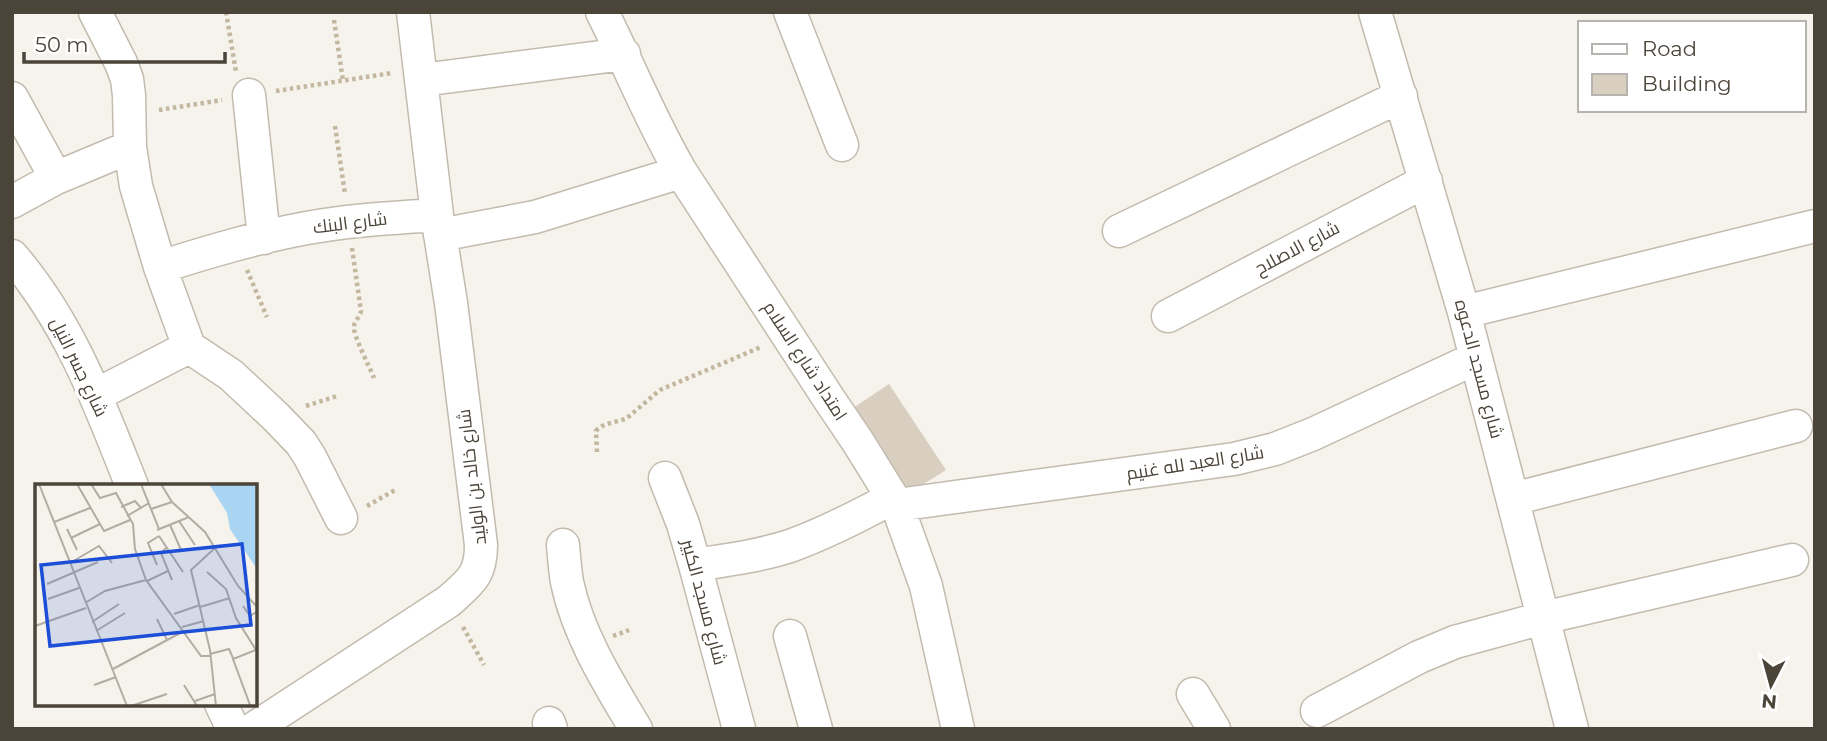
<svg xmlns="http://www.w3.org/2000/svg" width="1827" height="741" viewBox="0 0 1827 741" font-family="Montserrat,Cairo,sans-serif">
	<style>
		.building { fill: #d8cfc1 }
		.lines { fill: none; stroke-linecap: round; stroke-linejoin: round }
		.street-casing { stroke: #c2bbae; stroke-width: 35 }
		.path { stroke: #c4b79f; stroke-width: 4.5; stroke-dasharray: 3.5 3.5; stroke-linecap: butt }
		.street { stroke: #fff; stroke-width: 32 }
		.labels { text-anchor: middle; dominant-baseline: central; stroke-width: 7; stroke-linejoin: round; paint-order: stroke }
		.street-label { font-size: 18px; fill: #4b4439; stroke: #fff }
		.inset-road { fill: none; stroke: #b2ada4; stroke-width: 2 }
		.view { fill: #1d4ed8; fill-opacity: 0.15; stroke: #1d4ed8; stroke-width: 3.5 }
		.inset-edge { fill: none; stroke: #4b4439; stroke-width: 3.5 }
	</style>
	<rect width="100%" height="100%" fill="#f6f3ec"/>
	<path class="building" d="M889 384 946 470 906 495 850 410Z"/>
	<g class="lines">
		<defs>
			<path id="street" d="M95 12 121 63 127 79 129 95 130 147 136 186 160 267 189 347 231 375 276 417 301 443 310 457 341 518
				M602 12C629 65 651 121 681 172L829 399 858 442 897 505 926 586 958 729
				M790 12 842 145
				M1375 12 1464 312 1572 729
				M422 80 624 54
				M249 95 264 238
				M12 98 56 178
				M12 202 56 178 130 147
				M1119 231 1401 96
				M440 235 535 217 681 172
				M12 256C70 323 100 405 132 486
				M160 267C208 252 257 237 307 228 350 220 394 218 437 215
				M1464 312 1815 226
				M1168 316 1426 181
				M96 395 189 347
				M665 478 683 524 695 565 739 729
				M1513 499 1796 426
				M897 505 1234 459 1275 449 1313 434 1476 358
				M563 545C564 557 565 570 567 582 578 635 609 684 636 729
				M695 565C727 560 759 556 790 546 826 533 859 516 892 498
				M790 636 816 729
				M1193 694 1214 729
				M221 704 233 729
				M1317 711 1419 657 1455 642 1543 618 1792 560
				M549 723 551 729
				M253 729 449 601C470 582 481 576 481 545L451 303 437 215 413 12"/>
		</defs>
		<use href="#street" class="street-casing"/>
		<path class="path" d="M226 12 236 72
			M334 20 343 81
			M276 91 392 73
			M159 110 222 100
			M335 126 345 194
			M352 248 361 311C360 317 354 321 354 327 353 335 370 368 374 378
			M247 270 267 317
			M306 406 337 396
			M597 452 596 431C603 422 617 423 627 418L660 390 761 347
			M367 506 395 490
			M463 627 484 665
			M613 636 629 630"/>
		<use href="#street" class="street"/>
	</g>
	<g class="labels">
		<g class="street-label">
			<text transform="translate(350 223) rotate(-7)">شارع البنك</text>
			<text transform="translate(1297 248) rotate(-28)">شارع الاصلاح</text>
			<text transform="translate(805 361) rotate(57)">امتداد شارع السلام</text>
			<text transform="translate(79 367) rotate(64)">شارع جسر النيل</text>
			<text transform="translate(1479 369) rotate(75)">شارع مسجد الدعوه</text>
			<text transform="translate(1195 463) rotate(-9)">شارع العبد لله غنيم</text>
			<text transform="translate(472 477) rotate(-97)">شارع خالد بن الوليد</text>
			<text transform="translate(704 602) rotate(75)">شارع مسجد الكبير</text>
		</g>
	</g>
	<g transform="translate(35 484)">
		<rect width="222" height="222" fill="#f6f3ec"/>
		<path d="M174 0H222V85L195 45 192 29Z" fill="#a9d4f2"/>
		<path class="inset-road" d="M4 0 92 222M42 0 69 47 95 36M56 0 65 14 81 9 98 40 100 65 111 96 166 172H176M106 0 124 45M126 0 137 18 170 48 203 102 223 124M86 23 100 17 106 24M116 25 137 18M92 32 114 19M144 37 160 61M19 38 55 24M135 41 147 68M32 45 42 66M122 46 154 33M124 52 148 88M36 54 65 40M132 63 126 69 137 96M35 79 64 62 77 79M122 81 113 59 124 52M172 88 191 105 201 134 221 166M112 97 133 87M12 100 63 78M13 115 44 104M50 119 70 107 111 96M208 122 215 132 223 127M165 123 195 114M139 130 165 121M122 135 132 156M57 138 84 120M0 142 51 124M147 143 169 137M61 147 90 129M175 170 194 165 198 174M78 185 149 147M59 201 81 193M149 201 162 222M160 217 180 210M215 221 198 175 223 165M96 222 132 210M181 222 175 166 156 86 181 63"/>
		<path class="view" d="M207 60 216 141 15 162 6 81Z"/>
		<rect width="222" height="222" class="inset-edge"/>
	</g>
	<rect width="1827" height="741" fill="none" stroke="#4b4439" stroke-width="28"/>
	<rect x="1578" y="21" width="228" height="91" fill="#ffffff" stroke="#b7b4b0" stroke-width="2"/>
	<rect x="1592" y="44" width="35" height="10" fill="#ffffff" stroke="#b7b4b0" stroke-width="2"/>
	<text x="1642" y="56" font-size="21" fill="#4b4439">Road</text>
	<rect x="1592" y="74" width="35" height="21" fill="#d8cfc1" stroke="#b7b4b0" stroke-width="2"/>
	<text x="1642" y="91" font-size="21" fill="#4b4439">Building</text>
	<g transform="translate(1771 685) rotate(186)" stroke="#ffffff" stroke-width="5" paint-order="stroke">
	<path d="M0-5L12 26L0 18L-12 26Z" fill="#4b4439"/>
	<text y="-10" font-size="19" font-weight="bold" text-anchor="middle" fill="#4b4439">N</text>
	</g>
	<path d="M24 52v10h201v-10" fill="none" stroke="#4b4439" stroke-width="3.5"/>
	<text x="35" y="52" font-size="21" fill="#4b4439" stroke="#ffffff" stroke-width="5" paint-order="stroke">50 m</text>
</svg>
